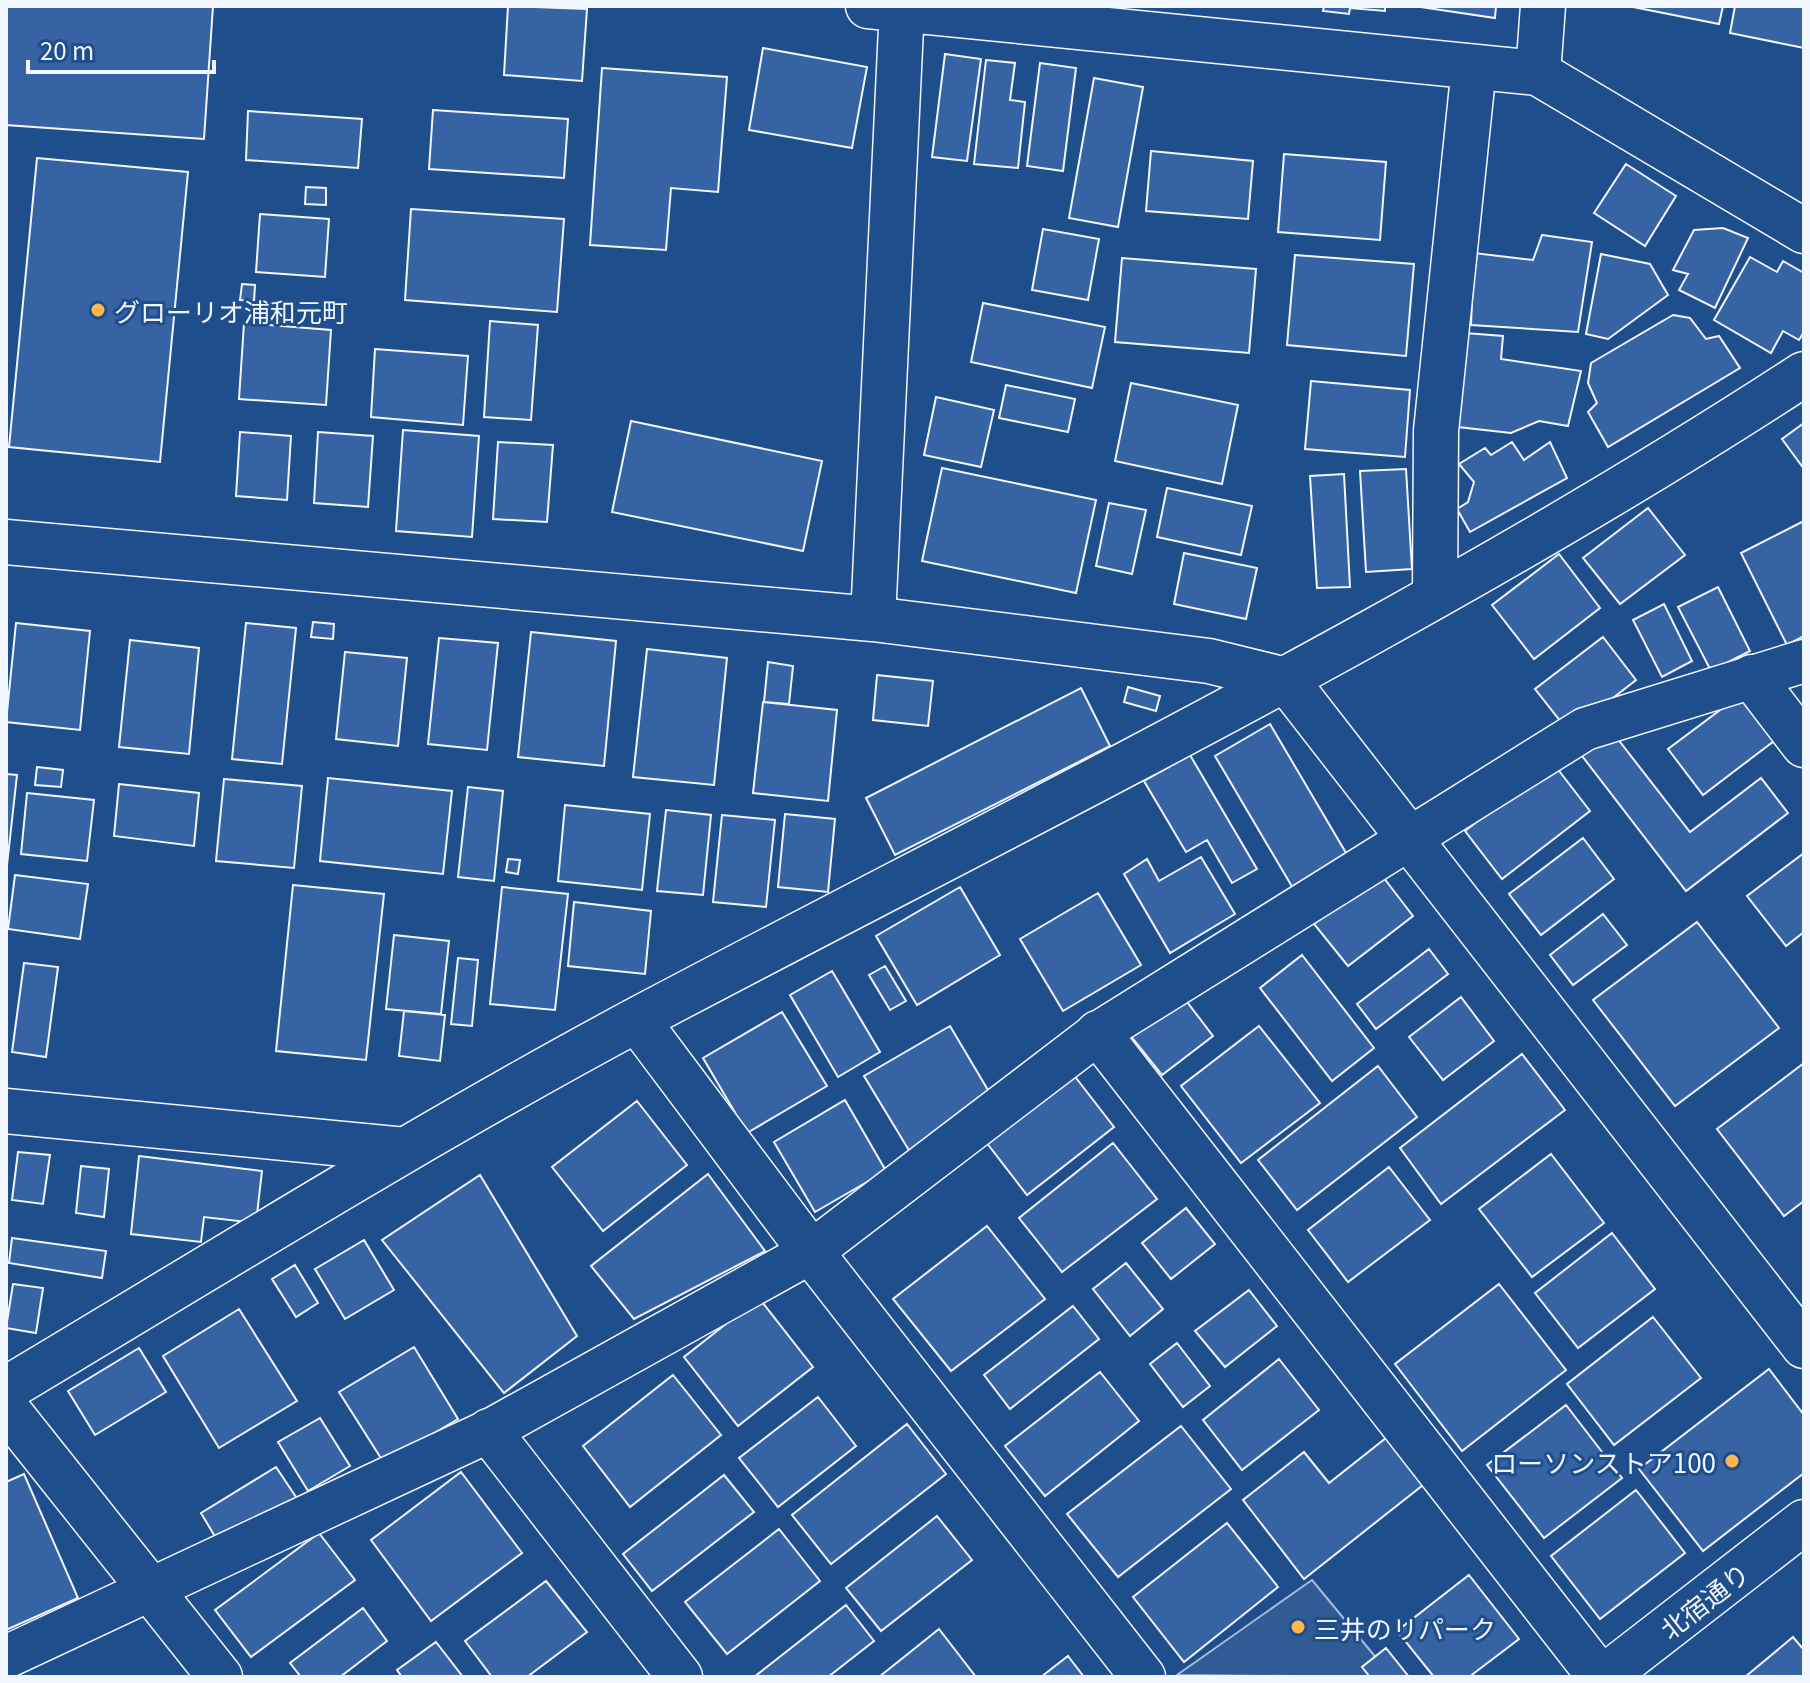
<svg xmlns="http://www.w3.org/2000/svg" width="1810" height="1683" viewBox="0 0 1810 1683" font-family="Georgia,'Noto Sans JP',serif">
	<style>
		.built { fill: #305b95; stroke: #a8bbd7; stroke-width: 2 }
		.building { fill: #3563a3; stroke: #f2f6ff; stroke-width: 2 }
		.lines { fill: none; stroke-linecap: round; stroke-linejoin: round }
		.pedestrian-casing { stroke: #f2f6ff; stroke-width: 45 }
		.minor-casing { stroke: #f2f6ff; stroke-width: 47 }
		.tertiary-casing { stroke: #f2f6ff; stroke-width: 47 }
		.pedestrian { stroke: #1f4e8c; stroke-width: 42 }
		.minor { stroke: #1f4e8c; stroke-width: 44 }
		.tertiary { stroke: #1f4e8c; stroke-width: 44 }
		.poi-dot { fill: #ffb74d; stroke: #1f4e8c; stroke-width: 3 }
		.labels { text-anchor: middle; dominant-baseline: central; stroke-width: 6; stroke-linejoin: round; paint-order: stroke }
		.poi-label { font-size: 26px; fill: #f2f6ff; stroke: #1f4e8c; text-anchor: start }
		.street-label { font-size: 26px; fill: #f2f6ff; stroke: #1f4e8c }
	</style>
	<rect width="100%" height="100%" fill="#1f4e8c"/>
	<path class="built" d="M1312 1580 1392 1677 1177 1675Z"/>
	<path class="building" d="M6 6H213L204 139 6 125Z
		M508 6 587 9 582 81 504 75Z
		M1324 6H1385V11L1350 8 1349 14 1323 11Z
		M1414 6H1496L1495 18Z
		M1628 6H1723L1719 24Z
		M1735 6H1804V48L1730 33Z
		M763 48 867 67 852 148 749 130Z
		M945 54 981 59 967 161 932 157Z
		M986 60 1015 63 1010 100 1025 102 1018 168 974 164Z
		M1040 63 1076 68 1063 171 1027 166Z
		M602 68 727 77 718 192 671 188 666 250 590 245Z
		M1094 78 1143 87 1118 227 1069 218Z
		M433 110 568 119 564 178 429 169Z
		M248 111 362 119 358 168 246 160Z
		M1151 151 1253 161 1248 219 1146 211Z
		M1284 154 1386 162 1380 240 1278 232Z
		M37 158 188 172 160 462 9 447Z
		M1626 164 1676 196 1645 246 1594 213Z
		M306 187 326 188V205L305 204Z
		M411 209 564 219 557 312 405 300Z
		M260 214 329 219 325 277 256 272Z
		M1723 228 1748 238 1715 308 1679 290 1688 274 1673 270 1694 230Z
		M1043 229 1099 239 1088 300 1032 290Z
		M1542 235 1592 242 1578 332 1471 325 1474 253 1533 260Z
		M1601 254 1650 264 1668 295 1608 339 1586 334Z
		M1295 255 1414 264 1406 356 1287 345Z
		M1750 257 1777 272 1783 261 1804 273V332L1799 340 1783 331 1771 353 1714 320Z
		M1122 258 1256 269 1249 353 1115 342Z
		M242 284 255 285 254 301 240 300Z
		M983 303 1105 327 1092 388 971 362Z
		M1673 315 1690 318 1706 339 1719 336 1740 368 1608 447 1588 412 1597 403 1588 383 1591 363Z
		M490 321 538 325 531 420 484 417Z
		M244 323 331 330 326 405 239 399Z
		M1465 333 1503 336 1501 359 1581 371 1568 426 1539 421 1511 433 1458 427Z
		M375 349 468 356 463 425 371 417Z
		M1311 381 1410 390 1405 457 1305 449Z
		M1131 383 1238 405 1222 484 1115 461Z
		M1006 385 1075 399 1068 432 999 418Z
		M936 397 994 410 981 467 924 455Z
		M631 421 822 461 803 551 612 512Z
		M1804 423V469L1782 439Z
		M403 430 479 436 472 537 396 531Z
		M240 432 291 436 287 500 236 496Z
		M318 432 373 436 368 507 314 503Z
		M498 442 553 445 547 522 493 519Z
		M1512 442 1524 460 1550 442 1567 478 1470 532 1457 509 1468 502 1474 482 1459 464 1485 448 1491 455Z
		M942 468 1096 500 1076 593 922 561Z
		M1406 469 1412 569 1366 572 1360 471Z
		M1344 474 1350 587 1317 588 1310 476Z
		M1167 488 1252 506 1241 555 1157 537Z
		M1109 503 1146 510 1132 574 1096 566Z
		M1648 508 1685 555 1620 604 1583 558Z
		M1804 521V636L1787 645 1741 553Z
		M1184 553 1257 568 1246 619 1174 604Z
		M1559 554 1600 608 1534 659 1492 605Z
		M1718 587 1750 651 1711 671 1678 607Z
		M1664 604 1692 661 1662 677 1633 620Z
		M313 622 334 624 333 639 311 637Z
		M16 623 90 631 80 730 6 722Z
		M246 623 296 628 282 764 232 759Z
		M531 632 616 641 604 766 518 757Z
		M1603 637 1636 680 1569 732 1535 689Z
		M439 638 498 643 487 750 428 744Z
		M130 640 199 648 189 754 119 747Z
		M647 649 727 658 714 785 633 777Z
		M345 652 407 658 398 746 336 739Z
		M768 662 793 666 789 704 764 702Z
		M877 675 933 681 928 726 873 720Z
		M1128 687 1160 696 1156 711 1124 702Z
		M1081 688 1110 746 895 855 866 798Z
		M1739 696 1774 741 1703 795 1668 749Z
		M763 702 837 710 828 801 753 793Z
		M1270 724 1349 858 1294 890 1215 756Z
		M1610 729 1690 832 1761 778 1788 813 1686 891 1579 752Z
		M1190 755 1257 869 1232 883 1207 840 1186 852 1144 781Z
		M1553 763 1590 811 1502 879 1465 831Z
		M37 767 63 770 61 787 35 785Z
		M6 774 17 775 7 865H6Z
		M328 778 452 791 443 874 320 861Z
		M224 779 302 786 294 868 216 861Z
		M119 784 199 793 194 846 114 836Z
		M468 787 503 791 494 881 458 877Z
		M27 793 94 800 87 861 21 854Z
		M565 805 650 814 642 890 558 881Z
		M666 810 711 815 703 895 657 891Z
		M785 814 835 819 828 892 778 887Z
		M722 815 775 820 766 907 713 902Z
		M1583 838 1614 879 1541 935 1509 894Z
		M1804 853V932L1786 946 1747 896Z
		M1201 857 1235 914 1170 953 1124 874 1147 859 1159 881Z
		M508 859 520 860 518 874 506 872Z
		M1380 873 1413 916 1348 966 1314 924Z
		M15 875 88 884 80 939 8 929Z
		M293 885 384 894 366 1060 276 1051Z
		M502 887 568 894 555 1010 490 1004Z
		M960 887 1000 955 917 1005 876 936Z
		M1098 893 1141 965 1063 1011 1020 939Z
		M574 902 651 911 645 974 568 966Z
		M1603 914 1627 945 1573 985 1550 955Z
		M1697 922 1779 1028 1675 1106 1593 1000Z
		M394 935 449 941 441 1014 386 1009Z
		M1429 949 1448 974 1376 1029 1357 1004Z
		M1302 955 1374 1048 1332 1081 1260 988Z
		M458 958 478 960 472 1026 451 1024Z
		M24 963 58 967 46 1057 12 1052Z
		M885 966 906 1001 890 1010 869 975Z
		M832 971 880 1052 838 1077 790 995Z
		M1181 994 1213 1036 1162 1075 1129 1034Z
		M1461 997 1494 1041 1443 1080 1409 1037Z
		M404 1011 445 1015 440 1061 399 1056Z
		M782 1012 827 1086 747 1133 703 1058Z
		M950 1026 998 1107 913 1157 864 1076Z
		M1259 1026 1320 1103 1241 1163 1181 1086Z
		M1522 1054 1565 1110 1441 1204 1400 1148Z
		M1804 1063V1201L1784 1216 1717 1129Z
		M1378 1066 1417 1117 1297 1210 1258 1160Z
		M1073 1074 1114 1127 1027 1195 986 1142Z
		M845 1100 886 1171 815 1212 774 1142Z
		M637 1101 687 1165 603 1231 552 1167Z
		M1113 1143 1157 1199 1062 1272 1019 1218Z
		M18 1152 50 1155 43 1204 12 1200Z
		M1551 1154 1604 1223 1532 1277 1479 1209Z
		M139 1156 262 1171 256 1223 204 1217 201 1242 131 1234Z
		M81 1166 109 1169 104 1217 76 1213Z
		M1389 1167 1430 1220 1348 1282 1308 1230Z
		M708 1174 765 1251 634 1319 591 1266Z
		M480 1175 577 1336 504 1393 382 1240Z
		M1186 1208 1215 1244 1171 1279 1142 1243Z
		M987 1226 1045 1299 951 1371 893 1299Z
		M1612 1233 1655 1289 1578 1348 1535 1293Z
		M12 1238 106 1251 102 1278 9 1263Z
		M364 1240 394 1290 345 1319 315 1269Z
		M1126 1263 1163 1309 1130 1336 1093 1289Z
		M295 1265 318 1303 296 1317 272 1279Z
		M13 1284 43 1288 36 1333 6 1328Z
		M1499 1284 1566 1370 1462 1451 1395 1364Z
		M1249 1290 1277 1326 1225 1367 1195 1331Z
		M759 1298 813 1367 738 1426 684 1357Z
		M1073 1306 1099 1339 1010 1409 984 1375Z
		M239 1309 297 1401 219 1448 163 1356Z
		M1653 1317 1701 1378 1614 1445 1567 1384Z
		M1177 1343 1210 1386 1183 1407 1150 1364Z
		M414 1347 458 1419 384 1463 339 1392Z
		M139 1348 166 1392 95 1435 68 1391Z
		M1279 1359 1319 1410 1242 1470 1203 1420Z
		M1769 1369 1804 1415V1473L1703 1551 1639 1469Z
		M1100 1372 1139 1421 1045 1496 1005 1446Z
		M673 1375 721 1435 630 1507 583 1446Z
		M818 1397 856 1446 778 1507 739 1458Z
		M1566 1405 1622 1478 1544 1538 1487 1465Z
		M320 1418 350 1466 308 1491 278 1442Z
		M907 1424 946 1474 831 1564 792 1515Z
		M1181 1426 1231 1489 1118 1577 1067 1514Z
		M1386 1438 1423 1485 1304 1579 1243 1500 1304 1452 1329 1483Z
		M276 1467 300 1503 223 1550 201 1513Z
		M461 1472 522 1553 431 1621 371 1540Z
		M24 1474 78 1598 6 1630V1482Z
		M724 1475 754 1512 652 1591 623 1554Z
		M1636 1490 1685 1553 1600 1619 1551 1556Z
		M937 1516 972 1560 881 1631 846 1588Z
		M1227 1523 1278 1587 1184 1662 1133 1597Z
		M779 1529 820 1581 727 1654 685 1602Z
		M319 1533 355 1580 251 1657 215 1610Z
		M1469 1575 1519 1639 1469 1677H1434L1397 1631Z
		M546 1581 587 1632 527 1677H492L465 1641Z
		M846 1605 874 1641 828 1677H754Z
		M363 1608 387 1641 340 1677H301L290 1663Z
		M939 1629 976 1677H879Z
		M1793 1637 1804 1650V1677H1745Z
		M436 1642 463 1677H402L397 1670Z
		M1386 1648 1409 1677H1370L1362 1667Z
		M1068 1656 1084 1677H1041Z"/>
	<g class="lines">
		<defs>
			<path id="pedestrian" d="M6 1657 489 1431 811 1252 1098 1033 1585 729 1804 661"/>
			<path id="minor" d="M868 6 1538 73 1804 231
				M1538 73 1543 6
				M6 542 873 619 1209 661 1286 680 1804 1346
				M1435 594 1436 431 1474 67
				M873 619 902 6
				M1752 677 1804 745
				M637 1020 811 1252 1143 1677
				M1098 1033 1600 1677
				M6 1111 405 1150
				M6 1389C217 1263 425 1133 642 1017 1033 810 1433 616 1804 374
				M6 1408 220 1677
				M489 1431 680 1677"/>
			<path id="tertiary" d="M1604 1677 1804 1522"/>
		</defs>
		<use href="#pedestrian" class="pedestrian-casing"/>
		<use href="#minor" class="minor-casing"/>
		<use href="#tertiary" class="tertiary-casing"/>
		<use href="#pedestrian" class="pedestrian"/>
		<use href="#minor" class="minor"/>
		<use href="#tertiary" class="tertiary"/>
	</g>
	<g class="poi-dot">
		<circle cx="98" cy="310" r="8"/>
		<circle cx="1732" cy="1461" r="8"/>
		<circle cx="1298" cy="1627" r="8"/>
	</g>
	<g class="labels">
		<g class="poi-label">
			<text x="114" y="310">グローリオ浦和元町</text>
			<text x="1716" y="1461" text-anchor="end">ローソンストア100</text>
			<text x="1314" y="1627">三井のリパーク</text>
		</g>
		<g class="street-label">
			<text transform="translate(1704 1600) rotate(-38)">北宿通り</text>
		</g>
	</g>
	<rect width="1810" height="1683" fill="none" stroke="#f2f6ff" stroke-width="16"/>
	<path d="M28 60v12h186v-12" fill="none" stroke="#f2f6ff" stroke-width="4"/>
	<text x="40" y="60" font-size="24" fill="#f2f6ff" stroke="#1f4e8c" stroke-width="6" paint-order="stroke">20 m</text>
</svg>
